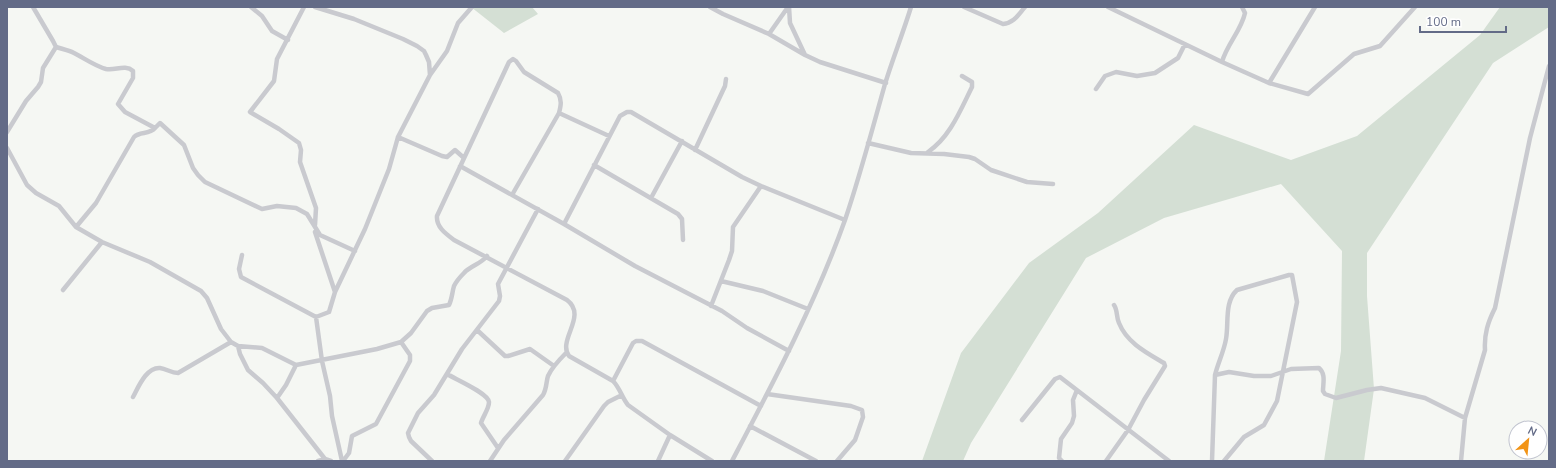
<svg xmlns="http://www.w3.org/2000/svg" width="1556" height="468" viewBox="0 0 1556 468" font-family="'Nunito Sans',sans-serif">
	<style>
		.green { fill: #d4dfd4 }
		.lines { fill: none; stroke-linecap: round; stroke-linejoin: round }
		.minor { stroke: #c9cacf; stroke-width: 4.5 }
	</style>
	<rect width="100%" height="100%" fill="#f5f7f3"/>
	<path class="green" d="M471 7H532L538 14 504 33Z
		M1500 7H1549V27L1493 63 1367 253V296L1374 389 1364 461H1324L1341 351 1342 251 1281 184 1164 218 1086 258 971 443 963 461H922L961 353 1029 263 1098 213 1194 125 1291 160 1357 136 1480 35Z"/>
	<g class="lines">
		<path class="minor" d="M251 7 262 16 272 31 288 40
			M304 7 277 59 274 81 250 112 279 129 299 143 301 150 300 162 316 208 315 225
			M315 7 354 19 403 39 417 46 424 51 426 55 429 62 430 75 398 137 389 169 365 229 335 292 329 312 316 317 322 361 330 396 332 416 342 461
			M710 7 723 14 769 34 805 55 820 62 886 83
			M789 7 790 23 805 55
			M964 7 1003 24C1014 23 1018 15 1025 7
			M1108 7 1222 62
			M1242 7 1245 13C1241 31 1227 44 1222 62L1269 83 1308 94 1354 54 1380 46 1415 7
			M769 34 788 7
			M56 47C62 49 68 50 74 53 84 58 95 66 106 69 115 71 125 64 133 71V78L118 104 125 112 155 128 160 123 184 145 193 168 198 175 205 182 262 209 277 206 296 208 307 214 320 235 355 251
			M430 75 447 51 458 23 472 7
			M1269 83 1315 7
			M1096 89 1105 76 1116 72 1137 76 1155 73 1178 58 1185 44
			M559 113 609 136
			M7 132 26 101 38 87 41 82 43 68 56 47 53 41 33 7
			M398 137 442 156 447 157 455 150 464 158
			M868 143 911 153 944 154 969 157 975 159 991 170 1027 182 1053 184
			M7 148 27 185 36 193 59 206 76 227 102 242 150 262 201 291 207 298 221 329 231 342 238 346 262 348 296 365 377 349 401 342 411 333 427 311 432 308 449 305C452 299 452 293 454 286 456 282 460 277 464 273 470 266 481 264 487 256
			M695 150 725 86 726 79
			M928 152C950 137 960 111 972 87V82L962 76
			M594 165 678 214 682 219 683 240
			M460 166 564 224 635 266 722 311 747 328 789 351
			M512 195 559 113C561 105 562 100 558 93L524 72 516 61 513 59 509 62 437 216C436 227 446 234 454 240L567 300C588 316 557 340 569 356L613 381C620 388 622 398 628 405L670 435 712 461
			M651 198 682 141
			M564 224 620 116 627 112H631L742 177 761 186 845 220
			M76 227 96 203 134 137C140 131 149 135 155 128
			M315 232 335 292
			M242 255 239 269 241 277 316 317
			M721 281 763 291 808 309
			M63 290 102 242
			M711 306 729 260 732 251 733 227 761 186
			M477 330 505 356H508L530 349 554 366
			M238 346 240 354 248 370 263 383 277 398 325 459
			M447 374C455 379 488 393 489 402 489 409 483 416 481 423L498 448
			M1215 375 1229 372 1254 376H1271L1291 369 1319 368C1326 374 1323 383 1323 391L1325 394 1336 398 1367 390 1381 388 1425 398 1465 418
			M613 381 633 343 636 341H642L761 406
			M767 394 851 406 862 410 863 417 855 440 837 461
			M133 397C138 388 146 367 160 368 167 369 171 373 178 373L231 342
			M277 398 286 385 296 365
			M1022 420 1055 379 1060 377 1169 461
			M750 426 816 461
			M318 461 325 459 331 461
			M343 461 349 453 352 436 376 424 410 361V355L401 342
			M432 461 411 441 409 437 408 433 418 413 434 395 462 349 499 301 500 296 498 284 538 209
			M490 461 504 440 543 395C547 388 546 382 548 376 552 367 559 360 566 353
			M565 461 604 406 608 402 622 395
			M658 461 670 435
			M732 461C773 383 815 304 845 220 860 176 872 130 885 84 893 58 903 33 911 7
			M1062 461 1059 458 1061 439 1072 423 1074 416 1073 400 1077 390
			M1106 461 1128 430 1144 400 1165 366 1164 363C1147 353 1127 343 1119 323 1116 317 1118 311 1114 305
			M1212 461 1215 375C1218 363 1224 351 1226 339 1229 323 1224 302 1237 290L1289 275H1292L1297 302 1277 401 1264 425 1244 437 1224 461
			M1461 461 1465 418 1485 350C1484 334 1488 322 1495 308L1530 138 1549 66"/>
	</g>
	<rect width="1556" height="468" fill="none" stroke="#636b87" stroke-width="16"/>
	<g transform="translate(1528 440) rotate(27)"><circle r="19" fill="#ffffff" stroke="#c1c4cf"/>
	<path d="M0-3L7 15L0 10L-7 15Z" fill="#f29417"/>
	<text y="-6" font-size="11" font-weight="bold" text-anchor="middle" fill="#636b87">N</text>
	</g>
	<path d="M1420 26v6h86v-6" fill="none" stroke="#636b87" stroke-width="2"/>
	<text x="1426" y="26" font-size="12" fill="#636b87" stroke="#ffffff" stroke-width="3" paint-order="stroke">100 m</text>
</svg>
